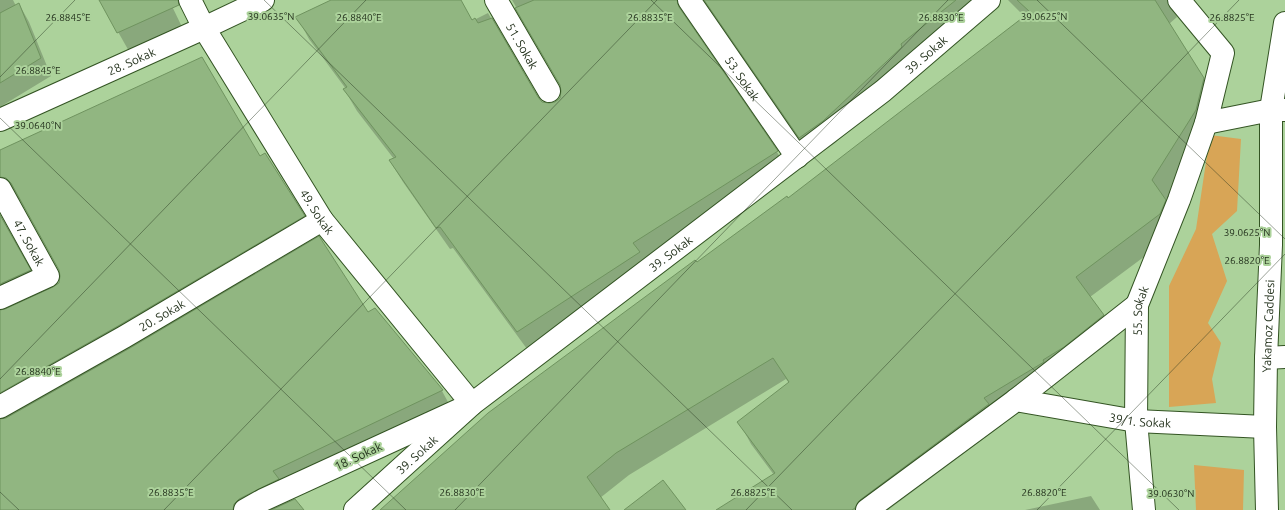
<svg xmlns="http://www.w3.org/2000/svg" width="1285" height="510" viewBox="0 0 1285 510" font-family="Ubuntu,sans-serif">
	<style>
		.green { fill: #d8a556 }
		.shadow { fill: #0003 }
		.building { fill: #91b681; stroke: #6f935f }
		.lines { fill: none; stroke-linecap: round; stroke-linejoin: round }
		.minor-casing { stroke: #335423; stroke-width: 24 }
		.secondary-casing { stroke: #335423; stroke-width: 24 }
		.minor { stroke: #fff; stroke-width: 22 }
		.secondary { stroke: #fff; stroke-width: 22 }
		.ticks { fill: none; stroke: #24321d; stroke-width: 1; stroke-opacity: 0.45 }
		.labels { text-anchor: middle; dominant-baseline: central; stroke-width: 4; stroke-linejoin: round; paint-order: stroke }
		.street-label { font-size: 12px; fill: #24321d; stroke: #acd29b }
		.ticks-label { font-size: 10px; text-anchor: middle; fill: #24321d; stroke: #acd29b; stroke-width: 4; stroke-linejoin: round; paint-order: stroke }
	</style>
	<rect width="100%" height="100%" fill="#acd29b"/>
	<path class="green" d="M1210 135 1241 139 1237 211 1212 234 1227 281 1208 323 1221 343 1212 379 1216 403 1169 407V286L1196 229Z
		M1194 465 1244 470 1243 510H1196Z"/>
	<path class="shadow" d="M0 0H13L16 6 19 4 29 22 51 76 0 107Z
		M100 0H169L183 29 130 53Z
		M333 0H460L472 21 488 13 537 98 543 103 549 104 555 103 561 97 562 91 561 85 512 0H995L914 69 835 143 812 159 713 15 707 10 690 17 689 23 777 152 789 173 530 353 453 248 450 249 403 182 390 161 394 159 357 111 344 89H346L309 39 297 17Z
		M1008 0H1167L1177 17 1169 24 1216 101 1208 132 1165 201 1178 222 1172 236 1090 297 1103 316 1115 338 1076 368 1055 382 1056 384 997 420 1001 426 888 510H718L774 475 751 444 739 422 789 383 786 379 629 475 600 498 609 510H382L696 264 788 199 1025 17Z
		M0 151 260 157 304 216 317 239 367 313 374 310 442 391 454 413 286 493 291 502 302 510H0V213L1 217 43 293 59 284 61 277 60 270 23 203 20 200 14 198 0 209Z
		M1091 496 1100 510H1025Z"/>
	<path class="building" d="M99 0H178L179 5 117 33Z
		M331 0H461L472 20 475 18 478 23 492 18 538 97 542 102 549 103 555 102 560 98 561 91 560 85 515 8 534 0H677L679 7 778 151 633 243 640 252 517 332 440 227 436 228 389 160 396 157 343 89 347 87 295 17Z
		M704 0H956L901 44 902 47 823 121 799 138Z
		M1017 0H1155L1204 78 1196 110 1152 180 1166 200 1160 214 1076 277 1104 315 1064 347 1043 360 1044 362 984 398 989 404 860 500 855 508 852 510H716L775 473 737 422 789 382 773 358 616 453 587 477 610 510H380L488 413 695 260 697 262 787 196 788 198 1030 12Z
		M19 3 41 58 0 83V13Z
		M202 57 260 156 265 153 305 216 118 326 0 393V310L5 309 53 287 59 283 60 276 59 270 11 183 6 178 0 177V150Z
		M0 215 31 270 0 284Z
		M319 236 368 312 375 308 443 390 273 471 279 479 239 499 234 504 233 510H0V419L6 418 130 348Z
		M663 480 686 510H624Z
		M295 499 304 510H271Z"/>
	<g class="lines">
		<defs>
			<g id="minor">
				<path id="s1" d="M190 0 204 28 322 220 472 404 263 500 245 510"/>
				<path id="s2" d="M496 0 549 91"/>
				<path id="s3" d="M689 0 797 157"/>
				<path d="M1179 0 1223 53 1206 123 1271 110H1285"/>
				<path id="s4" d="M0 120 204 28 263 0"/>
				<path id="s5" d="M0 189 48 276 0 298"/>
				<path d="M1266 358 1285 357"/>
				<path d="M1016 400 1137 305"/>
				<path id="s6" d="M0 407 124 337 322 220"/>
				<path id="s7" d="M355 510 472 404 883 91 989 0"/>
				<path id="s8" d="M867 510 1016 400 1136 421 1265 427"/>
				<path id="s9" d="M1144 510 1136 421 1137 305 1179 200 1206 123"/>
			</g>
			<g id="secondary">
				<path id="s10" d="M1267 510 1265 427 1266 358 1271 245V110L1285 23"/>
			</g>
		</defs>
		<use href="#minor" class="minor-casing"/>
		<use href="#secondary" class="secondary-casing"/>
		<use href="#minor" class="minor"/>
		<use href="#secondary" class="secondary"/>
	</g>
	<path class="ticks" d="M264 0 792 510M651 0 1179 510M1037 0 1285 239M0 77 75 0M0 118 406 510M0 379 366 0M0 492 19 510M164 510 657 0M455 510 948 0M746 510 1239 0M1037 510 1285 254"/>
	<g class="labels">
		<g class="street-label">
			<text stroke="none"><textPath href="#s2" startOffset="53">51. Sokak</textPath></text>
			<text stroke="none"><textPath href="#s7" startOffset="731">39. Sokak</textPath></text>
			<text stroke="none"><textPath href="#s4" startOffset="144">28. Sokak</textPath></text>
			<text stroke="none"><textPath href="#s3" startOffset="95">53. Sokak</textPath></text>
			<text stroke="none"><textPath href="#s1" startOffset="247">49. Sokak</textPath></text>
			<text stroke="none"><textPath href="#s5" startOffset="61">47. Sokak</textPath></text>
			<text stroke="none"><textPath href="#s7" startOffset="407">39. Sokak</textPath></text>
			<text stroke="none"><textPath href="#s9" startOffset="200">55. Sokak</textPath></text>
			<text stroke="none"><textPath href="#s6" startOffset="186">20. Sokak</textPath></text>
			<text stroke="none"><textPath href="#s10" startOffset="184">Yakamoz Caddesi</textPath></text>
			<text stroke="none"><textPath href="#s8" startOffset="311">39/1. Sokak</textPath></text>
			<text stroke="none"><textPath href="#s7" startOffset="83">39. Sokak</textPath></text>
			<text transform="translate(358 456) rotate(-25)">18. Sokak</text>
		</g>
	</g>
	<g class="ticks-label">
		<text x="271" y="20">39.0635°N</text>
		<text x="1044" y="20">39.0625°N</text>
		<text x="1232" y="21">26.8825°E</text>
		<text x="68" y="21">26.8845°E</text>
		<text x="359" y="21">26.8840°E</text>
		<text x="650" y="21">26.8835°E</text>
		<text x="941" y="21">26.8830°E</text>
		<text x="38" y="74">26.8845°E</text>
		<text x="38" y="129">39.0640°N</text>
		<text x="1247" y="236">39.0625°N</text>
		<text x="1247" y="264">26.8820°E</text>
		<text x="38" y="375">26.8840°E</text>
		<text x="171" y="496">26.8835°E</text>
		<text x="462" y="496">26.8830°E</text>
		<text x="753" y="496">26.8825°E</text>
		<text x="1044" y="496">26.8820°E</text>
		<text x="1171" y="497">39.0630°N</text>
	</g>
</svg>
